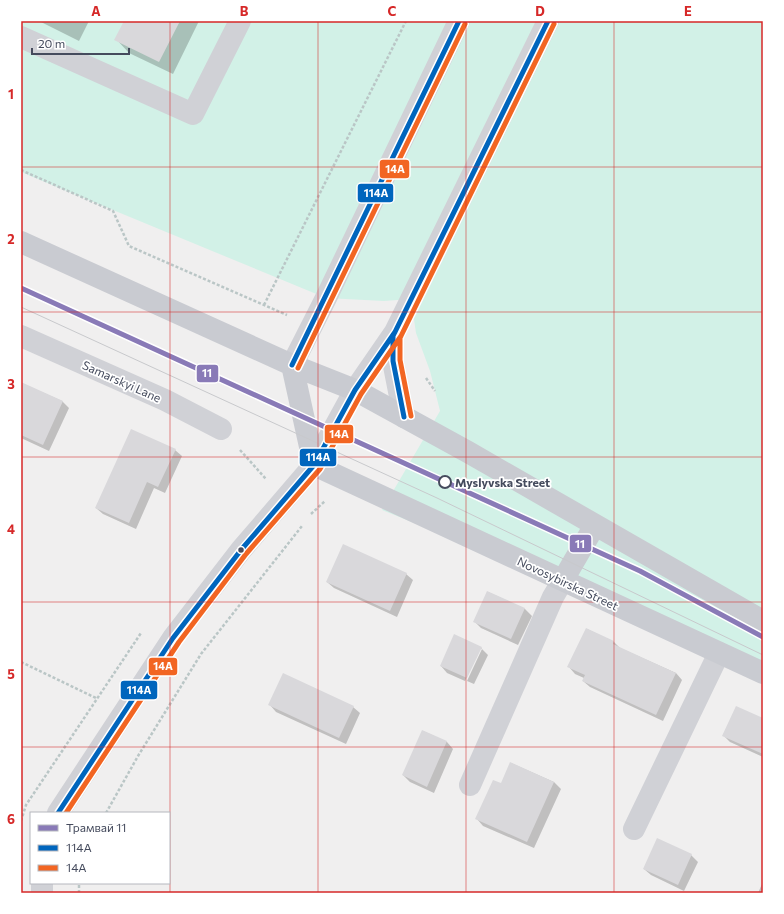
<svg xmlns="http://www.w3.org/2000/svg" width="784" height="914" viewBox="0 0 784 914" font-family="Commissioner,sans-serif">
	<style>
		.green { fill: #d2f1e7 }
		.shadow { fill: #0003 }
		.building { fill: #d9d8db }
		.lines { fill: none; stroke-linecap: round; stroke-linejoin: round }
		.path { stroke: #bac6c6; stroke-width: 2.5; stroke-dasharray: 3 2; stroke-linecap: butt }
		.minor { stroke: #d0d1d6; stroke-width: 22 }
		.major { stroke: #c9cbd1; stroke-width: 22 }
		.tram { stroke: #c8c9cc; stroke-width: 1 }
		.bus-1-casing { stroke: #fff; stroke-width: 8 }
		.bus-2-casing { stroke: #fff; stroke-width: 8 }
		.bus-1 { stroke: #0065bd; stroke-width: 5 }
		.bus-2 { stroke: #f26522; stroke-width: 5 }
		.tram-1-casing { stroke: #fff; stroke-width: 8 }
		.tram-1 { stroke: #897ab7; stroke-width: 5 }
		.grid { fill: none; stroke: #d62828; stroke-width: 1; stroke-opacity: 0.55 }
		.stop-dot { fill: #fff; stroke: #454b5d; stroke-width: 2 }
		.bus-dot { fill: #454b5d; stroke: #fff; stroke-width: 1.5 }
		.labels { text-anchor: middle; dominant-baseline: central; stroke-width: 3.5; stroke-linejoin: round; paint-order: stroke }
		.street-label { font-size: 12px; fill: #454b5d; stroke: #fff }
		.stop-label { font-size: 12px; font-weight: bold; fill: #454b5d; stroke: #fff; text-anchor: start }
		.line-badge { stroke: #fff; stroke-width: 1.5 }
		.badge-label { font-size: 11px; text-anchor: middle; font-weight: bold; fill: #fff }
		.neatline { fill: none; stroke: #d62828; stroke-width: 1.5 }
		.grid-label { font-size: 13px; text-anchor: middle; font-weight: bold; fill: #d62828 }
	</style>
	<rect width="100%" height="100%" fill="#f0efef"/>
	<path class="green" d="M21 21H763V673L566 584 382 510 440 411 430 371 416 333 411 299 384 301 326 298 21 172Z"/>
	<path class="shadow" d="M39 21H89L79 41Z
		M125 21H199L173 74 129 53 116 39Z
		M21 383 62 401 69 408 49 451 21 438Z
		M175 450 182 456 165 493 154 488 136 529 103 514 96 508Z
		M406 574 413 580 397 617 334 588 327 582Z
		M488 592 525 609 532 616 518 645 481 628 475 622Z
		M587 629 614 642 620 648 676 673 682 680 663 721 590 687 583 681 584 678 575 674 569 667Z
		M481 648 488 655 474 684 467 681 482 649H480L465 681 447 673 441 666Z
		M270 705 353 707 360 713 346 744 276 712Z
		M763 719V757L730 742 723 735Z
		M423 731 447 742 453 749 434 793 410 782 403 775Z
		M511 763 554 782 561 789 534 848 483 826 477 819 501 785Z
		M691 855 698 862 684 891 651 875 644 869Z
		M762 884 763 893H758Z"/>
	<path class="building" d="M124 21H180L159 62 114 40Z
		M21 382 63 401 43 445 21 435Z
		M131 429 176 449 158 487 147 482 129 523 95 508Z
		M343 544 407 573 390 611 326 582Z
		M487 591 525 608 511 639 473 622Z
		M586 628 614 641 613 644 676 673 656 715 582 681 585 675 567 667Z
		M454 634 482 647 467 678 440 666Z
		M283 673 354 706 339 738 268 705Z
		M736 706 763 718V754L722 736Z
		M422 730 447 741 427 787 402 775Z
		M510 762 554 782 527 842 475 819 493 780 501 783Z
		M657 838 692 854 678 885 643 869Z"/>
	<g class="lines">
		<path class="path" d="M21 170 113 211 129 246 287 315
			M264 305 406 21
			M426 378 435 391
			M240 450 266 479
			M311 514 325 501
			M21 662 96 698
			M106 813 138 756 201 654 302 526
			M21 821 26 805 141 633
			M79 893V883"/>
		<path class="minor" d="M21 37 193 114 240 21
			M21 336 165 400 221 429
			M292 365 326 298 459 21
			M404 417 393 361V336L548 21
			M470 785 553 597 563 580
			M58 813 173 638 241 550 314 465 355 390 395 332
			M634 829 719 653
			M42 893V883"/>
		<path class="major" d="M21 242 292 365 355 390 468 452 763 621
			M292 365 314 465 763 673
			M563 580 595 525"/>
		<path class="tram" d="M21 307 437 498 763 655"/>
		<defs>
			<path id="bus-1" d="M292 365 459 21
				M404 417 393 361V336L548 21
				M58 813 173 638 241 550 314 465 355 390 395 332"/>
			<path id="bus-2" d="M298 368 465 24
				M411 416 400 360V338L554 24
				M66 813 179 642 246 554 320 469 361 394 401 336"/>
		</defs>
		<use href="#bus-1" class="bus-1-casing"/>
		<use href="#bus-2" class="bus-2-casing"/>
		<use href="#bus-1" class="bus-1"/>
		<use href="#bus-2" class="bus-2"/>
		<defs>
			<path id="tram-1" d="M21 288 640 571 763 637"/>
		</defs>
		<use href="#tram-1" class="tram-1-casing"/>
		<use href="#tram-1" class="tram-1"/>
	</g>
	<path class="grid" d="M170 21V893M318 21V893M466 21V893M614 21V893M21 167H763M21 312H763M21 457H763M21 602H763M21 747H763"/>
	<circle class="stop-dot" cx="445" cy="482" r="6"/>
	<circle class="bus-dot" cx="241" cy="550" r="3.5"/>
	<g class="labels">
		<g class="street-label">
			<text transform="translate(122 381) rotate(24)">Samarskyi Lane</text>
			<text transform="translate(568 583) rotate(25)">Novosybirska Street</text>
		</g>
		<g class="stop-label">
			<text x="455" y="482">Myslyvska Street</text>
		</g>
	</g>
	<g class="line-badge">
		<rect x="379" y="159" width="31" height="20" rx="4" fill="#f26522"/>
		<rect x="357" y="183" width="37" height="20" rx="4" fill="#0065bd"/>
		<rect x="196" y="364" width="23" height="19" rx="4" fill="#897ab7"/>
		<rect x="324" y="424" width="30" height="20" rx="4" fill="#f26522"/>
		<rect x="299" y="448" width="38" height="19" rx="4" fill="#0065bd"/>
		<rect x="569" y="534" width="23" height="19" rx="4" fill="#897ab7"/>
		<rect x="148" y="657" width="30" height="19" rx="4" fill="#f26522"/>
		<rect x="120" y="680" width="38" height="20" rx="4" fill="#0065bd"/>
	</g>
	<g class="badge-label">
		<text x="395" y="173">14А</text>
		<text x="376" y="197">114А</text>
		<text x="207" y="377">11</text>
		<text x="339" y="438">14А</text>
		<text x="318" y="461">114А</text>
		<text x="580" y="548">11</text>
		<text x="163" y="670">14А</text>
		<text x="139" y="694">114А</text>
	</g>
	<rect width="784" height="914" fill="none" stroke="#ffffff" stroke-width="44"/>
	<rect x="30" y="812" width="140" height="72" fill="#ffffff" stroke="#b5b7be"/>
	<rect x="38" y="825" width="20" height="6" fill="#897ab7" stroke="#b5b7be"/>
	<text x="66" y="832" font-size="12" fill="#454b5d">Трамвай 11</text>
	<rect x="38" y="845" width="20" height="6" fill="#0065bd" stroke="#b5b7be"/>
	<text x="66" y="852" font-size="12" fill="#454b5d">114А</text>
	<rect x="38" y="865" width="20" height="6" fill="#f26522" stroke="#b5b7be"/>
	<text x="66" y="872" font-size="12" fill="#454b5d">14А</text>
	<path d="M32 48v6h97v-6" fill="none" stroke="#454b5d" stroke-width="2"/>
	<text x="38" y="48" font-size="12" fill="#454b5d" stroke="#ffffff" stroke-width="3" paint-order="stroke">20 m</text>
	<rect x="22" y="22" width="740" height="870" class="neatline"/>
	<g class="grid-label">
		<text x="96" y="16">A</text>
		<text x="244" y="16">B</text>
		<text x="392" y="16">C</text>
		<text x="540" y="16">D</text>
		<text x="688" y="16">E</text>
		<text x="11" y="99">1</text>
		<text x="11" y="244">2</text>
		<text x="11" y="389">3</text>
		<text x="11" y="534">4</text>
		<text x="11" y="679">5</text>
		<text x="11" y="824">6</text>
	</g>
</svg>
